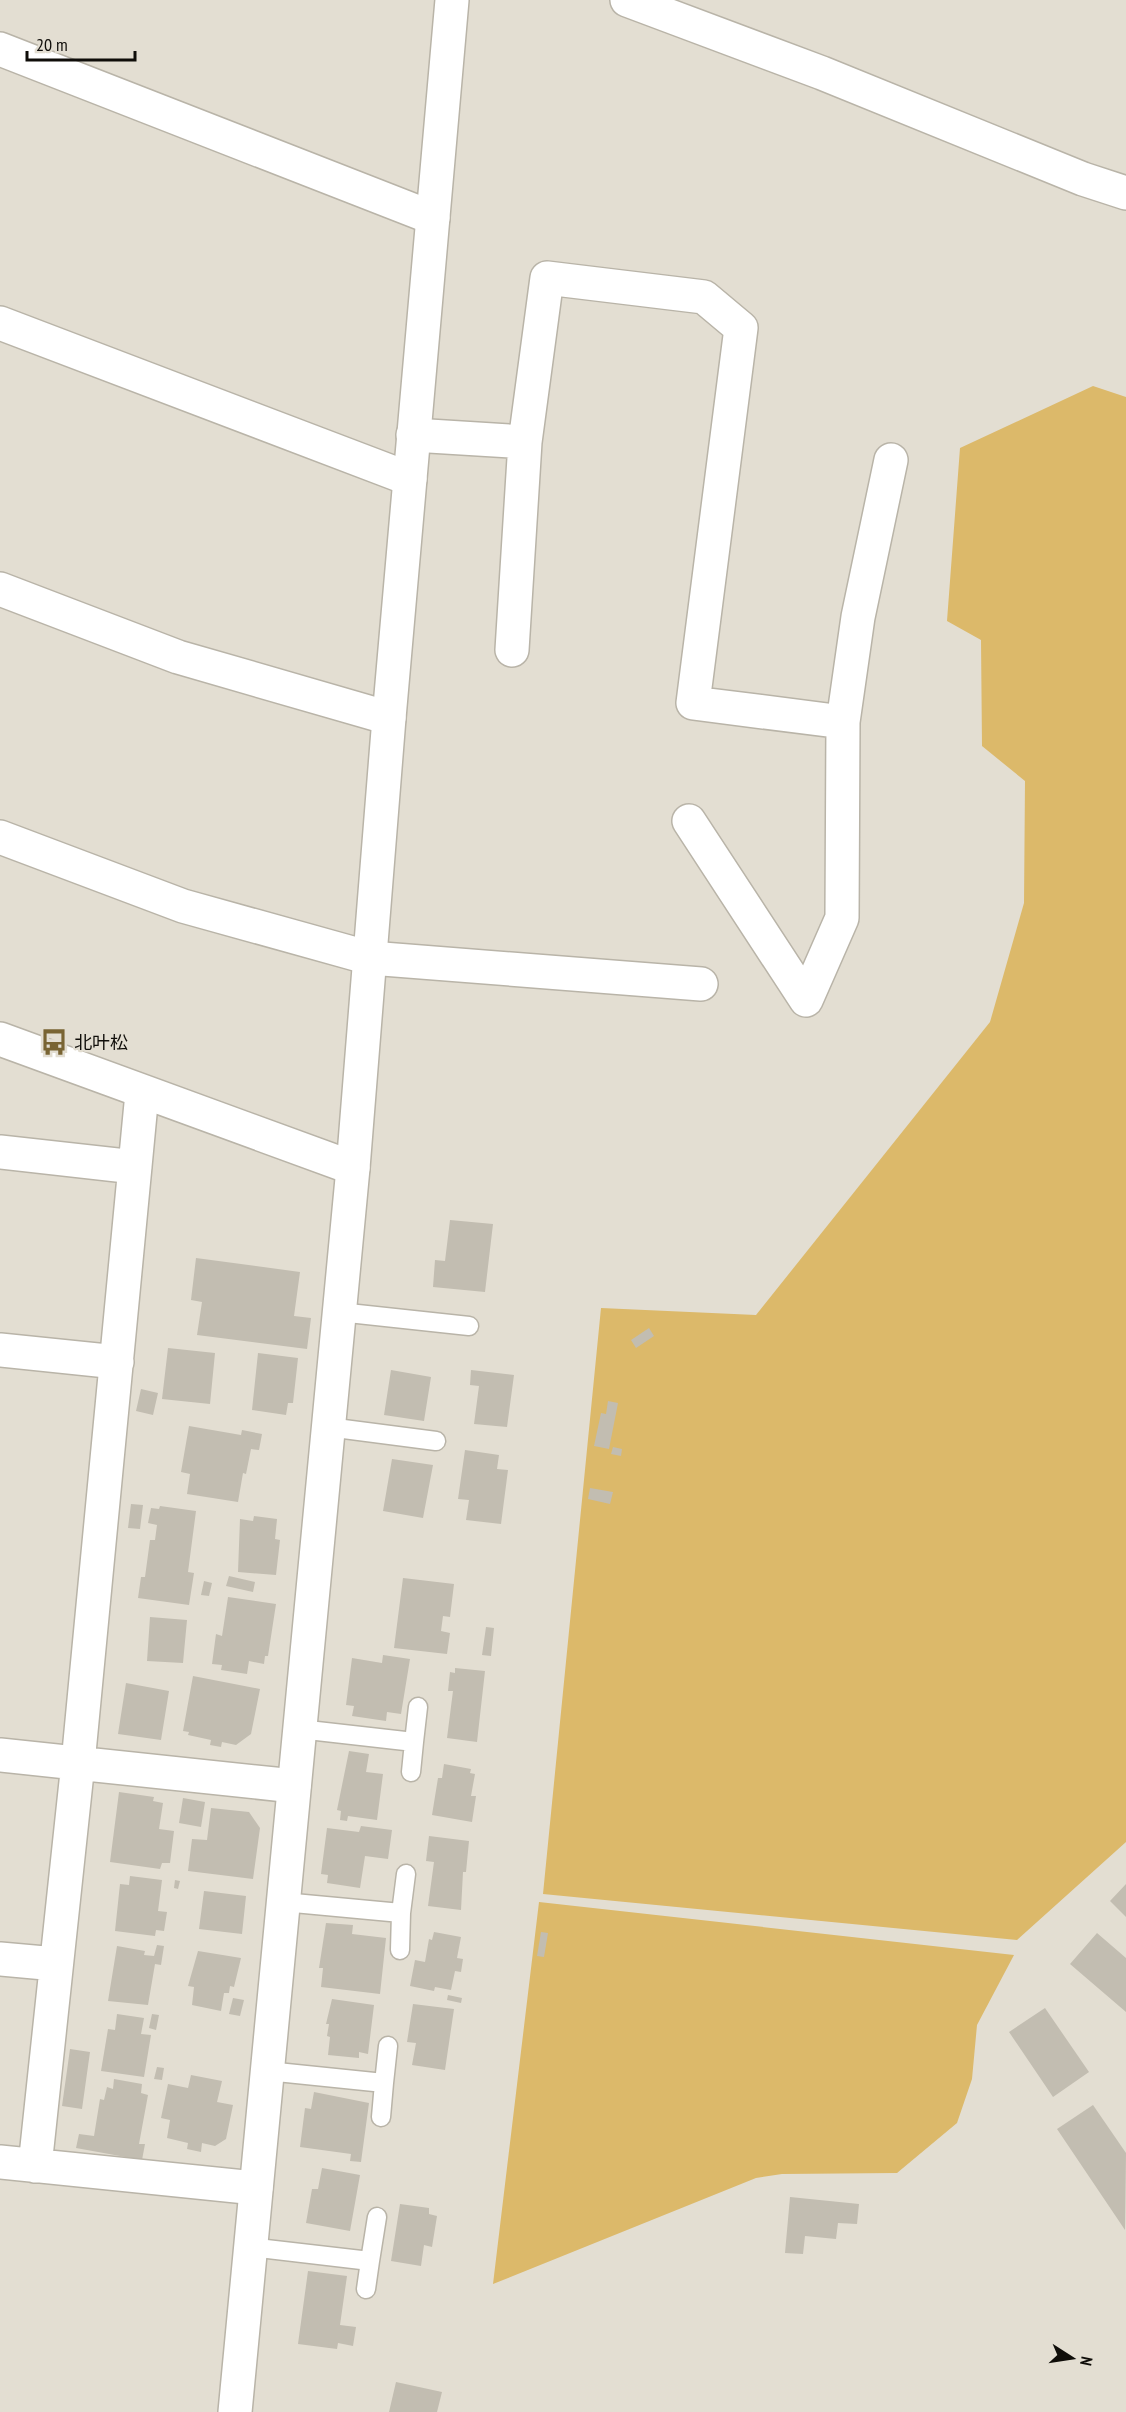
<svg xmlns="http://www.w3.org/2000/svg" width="1126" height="2412" viewBox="0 0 1126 2412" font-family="'PT Sans Narrow','Noto Sans JP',sans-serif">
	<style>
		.green { fill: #dcb96a }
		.building { fill: #c2bdb1 }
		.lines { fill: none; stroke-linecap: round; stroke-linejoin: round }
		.lane-casing { stroke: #b9b4a8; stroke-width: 21 }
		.street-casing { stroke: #b9b4a8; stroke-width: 36 }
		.secondary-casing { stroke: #b9b4a8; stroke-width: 36 }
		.lane { stroke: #fff; stroke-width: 18 }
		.street { stroke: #fff; stroke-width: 33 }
		.secondary { stroke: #fff; stroke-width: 33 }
		.labels { text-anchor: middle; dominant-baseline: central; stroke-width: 4.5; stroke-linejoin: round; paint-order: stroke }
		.poi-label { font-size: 18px; fill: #0f0d09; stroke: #e3ded2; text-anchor: start }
	</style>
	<rect width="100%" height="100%" fill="#e3ded2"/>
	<path class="green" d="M1093 386 1126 397V1842L1017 1940 543 1894 601 1308 756 1315 990 1022 1024 903 1025 781 982 746 981 640 947 621 960 448Z
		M539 1902 1014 1955 977 2025 972 2079 957 2123 897 2173 782 2174 756 2178 493 2284Z"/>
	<path class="building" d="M450 1220 493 1224 485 1292 433 1287 435 1260 445 1261Z
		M196 1258 300 1272 294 1316 311 1318 307 1349 197 1335 202 1302 191 1300Z
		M649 1328 654 1336 636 1348 631 1340Z
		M168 1348 215 1353 210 1404 162 1399Z
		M258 1353 298 1358 293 1403H288L286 1415 252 1410Z
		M391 1370 431 1377 424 1421 384 1415Z
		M471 1370 514 1375 507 1427 474 1424 479 1386 470 1385Z
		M141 1389 158 1393 153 1415 136 1411Z
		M608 1401 618 1403 609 1449 594 1446 601 1413 606 1414Z
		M189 1426 241 1435 242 1430 262 1434 259 1450 251 1449 246 1474 243 1473 238 1502 187 1494 190 1474 181 1472Z
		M613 1447 622 1449 621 1456 611 1454Z
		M465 1450 499 1455 497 1469 508 1470 501 1524 466 1520 469 1500 458 1499Z
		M392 1459 433 1465 423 1518 383 1511Z
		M590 1488 613 1492 610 1504 588 1499Z
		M131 1504 143 1505 140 1529 128 1528Z
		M160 1506 196 1511 188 1572 194 1573 189 1605 138 1598 141 1577H145L150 1540H155L157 1525 148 1523 151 1508 159 1509Z
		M254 1516 277 1519 275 1539 280 1540 276 1575 238 1572 240 1519 253 1521Z
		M229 1576 255 1582 253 1592 226 1586Z
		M403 1578 454 1584 450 1617 443 1616 441 1631 450 1633 447 1654 394 1648Z
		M204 1581 212 1583 209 1596 201 1595Z
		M228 1597 276 1604 268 1656H265L264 1664 249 1661 247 1674 221 1670 222 1665 212 1664 216 1634 222 1636Z
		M150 1617 187 1620 183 1663 147 1661Z
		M486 1627 494 1628 491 1656 482 1655Z
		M383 1655 410 1659 401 1714 387 1712 386 1721 352 1716 354 1706 346 1705 352 1658 382 1663Z
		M455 1668 485 1671 477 1742 447 1738 453 1691H448L450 1672 455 1673Z
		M193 1676 260 1689 251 1734 236 1745 222 1742 221 1747 210 1745 211 1740 188 1735 189 1732 183 1731Z
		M126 1683 169 1691 161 1740 118 1734Z
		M349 1751 369 1754 366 1772 383 1774 377 1820 348 1816 347 1821 340 1820 341 1811 337 1810Z
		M444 1764 471 1769 470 1773 475 1774 471 1796H476L472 1822 432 1815 438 1778H442Z
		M119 1792 154 1797 153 1801 163 1803 159 1829 174 1831 170 1863H162L160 1869 110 1862Z
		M183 1798 205 1802 201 1827 179 1823Z
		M211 1808 249 1812 260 1828 253 1879 188 1871 192 1839 207 1840Z
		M361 1826 392 1830 388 1859 365 1856 360 1888 327 1883 328 1875 321 1874 327 1828 359 1832Z
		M429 1836 469 1841 466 1872H463L461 1910 428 1906 434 1862 426 1861Z
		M130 1876 162 1880 158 1911 167 1912 164 1931 156 1930 155 1936 115 1931 120 1884 129 1885Z
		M175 1880 180 1881 178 1889 174 1888Z
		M1126 1884V1917L1110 1901Z
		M204 1891 246 1896 242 1934 199 1929Z
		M326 1923 353 1925 352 1934 386 1938 380 1994 321 1987 323 1968H319Z
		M434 1932 461 1937 457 1958 463 1959 461 1972 455 1971 451 1990 435 1987 434 1991 410 1986 415 1960 425 1962 429 1939 432 1940Z
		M541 1932 548 1933 544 1957 537 1956Z
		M1097 1933 1126 1958V2012L1070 1964Z
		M157 1945 164 1946 161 1965 155 1964 148 2005 108 2001 117 1946 145 1951 144 1955 154 1956Z
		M198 1951 241 1958 234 1987 230 1986 229 1993H224L221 2011 192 2005 194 1987 188 1986Z
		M448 1995 462 1998 461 2003 447 2000Z
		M233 1998 244 2000 240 2016 229 2014Z
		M332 1999 374 2005 368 2054 359 2052V2058L328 2055 330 2037 327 2036 329 2024H326Z
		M413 2004 454 2009 445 2070 412 2065 416 2043 407 2042Z
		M1045 2008 1089 2072 1053 2097 1009 2032Z
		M117 2014 144 2018 141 2034 151 2035 144 2077 101 2071 108 2029 115 2030Z
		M152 2014 159 2015 156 2030 149 2028Z
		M70 2049 90 2052 82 2109 62 2106Z
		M157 2067 164 2068 162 2080 154 2079Z
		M191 2075 222 2081 217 2102 233 2105 226 2139 215 2146 202 2143 201 2152 187 2149 188 2143 167 2138 170 2120 161 2118 168 2084 188 2088Z
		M114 2079 142 2084 141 2093 148 2095 139 2144H145L142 2160 76 2148 79 2134 94 2136 100 2099 104 2100 107 2087 113 2089Z
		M314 2092 369 2103 361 2162 350 2161 351 2154 300 2147 305 2108 311 2109Z
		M1093 2105 1126 2153 1125 2230 1057 2129Z
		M322 2168 360 2175 350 2231 306 2223 312 2189H318Z
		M790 2197 859 2204 857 2224 838 2223 836 2239 805 2236 803 2254 785 2253Z
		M400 2204 429 2208V2214L437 2216 432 2247 424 2245 421 2266 391 2261Z
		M308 2271 347 2276 340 2325 356 2327 353 2346 338 2343 337 2349 298 2344Z
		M396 2382 442 2392 437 2412H389Z"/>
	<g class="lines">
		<defs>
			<path id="lane" d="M339 1312 469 1326
				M328 1427 436 1441
				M299 1729 414 1742 411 1772
				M414 1742 418 1707
				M283 1902 401 1913 400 1950
				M401 1913 406 1874
				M267 2071 384 2083 381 2117
				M384 2083 388 2046
				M250 2247 370 2261 377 2217
				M366 2289 370 2261"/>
			<path id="street" d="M0 49 433 218
				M0 323 410 479
				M413 435 525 442 547 278 704 297 741 328 693 703 843 722
				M0 589 178 657 389 718
				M512 650 525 442
				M689 821 806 1000 842 918 843 722 858 617 891 460
				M0 837 183 906 370 958 701 984
				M0 1039 353 1168
				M0 1152 135 1167
				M0 1350 117 1362
				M0 1755 294 1786
				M0 1959 56 1964
				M0 2162 256 2188
				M35 2166 78 1763 142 1093"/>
			<path id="secondary" d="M627 0 822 73 1083 179 1126 193
				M235 2412 353 1168 389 718 452 0"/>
		</defs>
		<use href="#lane" class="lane-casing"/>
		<use href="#street" class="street-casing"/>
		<use href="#secondary" class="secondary-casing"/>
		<use href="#lane" class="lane"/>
		<use href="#street" class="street"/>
		<use href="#secondary" class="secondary"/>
	</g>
	<defs>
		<symbol id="bus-bare" viewBox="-9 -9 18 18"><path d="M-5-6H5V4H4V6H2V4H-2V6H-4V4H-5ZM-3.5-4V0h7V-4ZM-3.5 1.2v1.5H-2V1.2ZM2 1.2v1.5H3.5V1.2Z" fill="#796433" stroke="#e3ded2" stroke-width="2.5" paint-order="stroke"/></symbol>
	</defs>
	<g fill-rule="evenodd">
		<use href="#bus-bare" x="35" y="1023" width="38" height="38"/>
	</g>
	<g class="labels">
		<g class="poi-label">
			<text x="74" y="1042">北叶松</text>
		</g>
	</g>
	<g transform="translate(1072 2358) rotate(102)" stroke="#e3ded2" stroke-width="4.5" paint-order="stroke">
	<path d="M0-4.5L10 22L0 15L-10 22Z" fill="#0f0d09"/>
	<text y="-9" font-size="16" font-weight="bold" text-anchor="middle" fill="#0f0d09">N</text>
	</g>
	<path d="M27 51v9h108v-9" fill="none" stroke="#0f0d09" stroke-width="3"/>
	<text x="36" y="51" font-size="18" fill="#0f0d09" stroke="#e3ded2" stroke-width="4.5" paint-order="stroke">20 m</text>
</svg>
